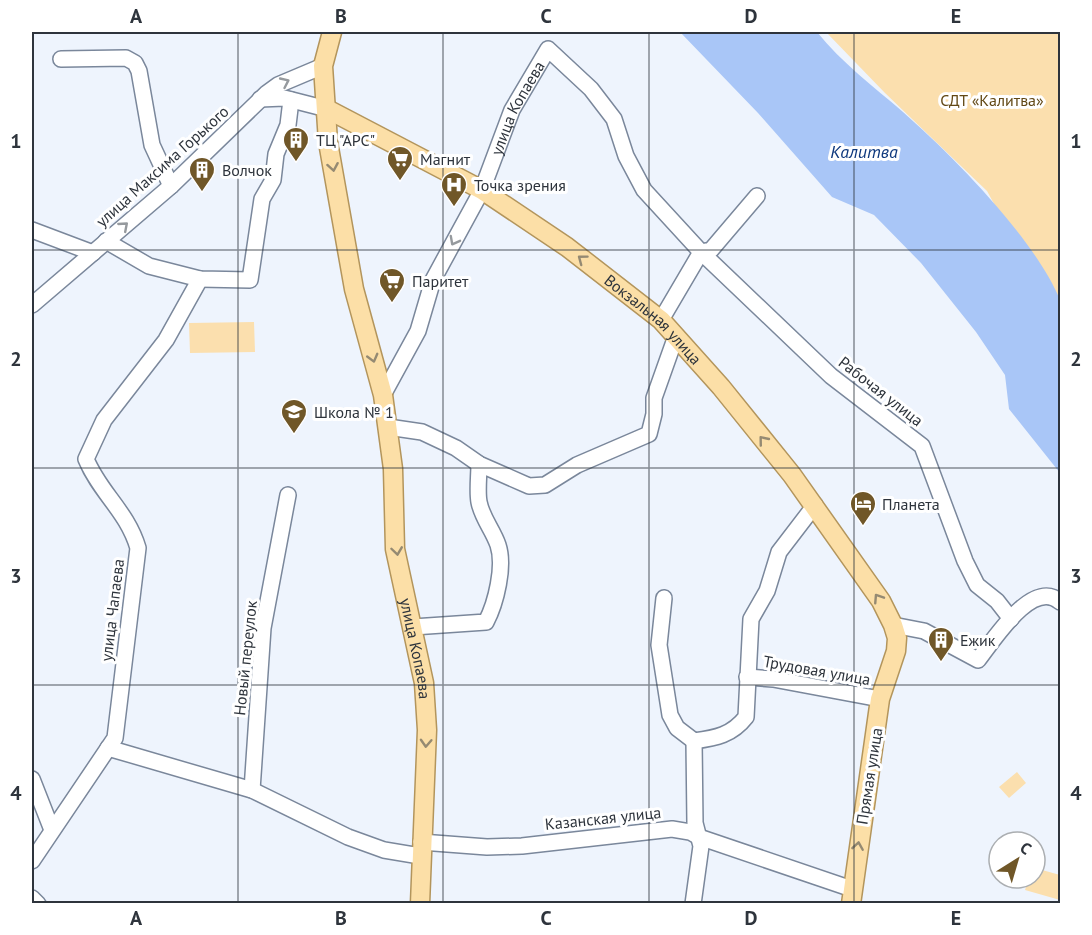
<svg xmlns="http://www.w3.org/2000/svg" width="1092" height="935" viewBox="0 0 1092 935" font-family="'PT Sans',sans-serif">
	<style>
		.green { fill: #fbdfae }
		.water { fill: #a9c6f7 }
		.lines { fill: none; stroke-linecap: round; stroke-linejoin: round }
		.minor-casing { stroke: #7a879b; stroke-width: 18 }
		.major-casing { stroke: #b3955c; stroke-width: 21 }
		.minor { stroke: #fff; stroke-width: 15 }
		.major { stroke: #fcdfa7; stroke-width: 18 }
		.oneway { stroke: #969a9e }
		.oneway2 { stroke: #958a72 }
		.grid { fill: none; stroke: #2e343c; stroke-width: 1.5; stroke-opacity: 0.55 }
		.labels { text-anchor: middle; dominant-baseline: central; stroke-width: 6; stroke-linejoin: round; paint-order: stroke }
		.park-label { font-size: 16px; fill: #624815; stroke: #fff }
		.street-label { font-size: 16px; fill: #2e343c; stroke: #fff }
		.poi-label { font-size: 16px; fill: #2e343c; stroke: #fff; text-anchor: start }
		.water-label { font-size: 18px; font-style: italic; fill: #0e387d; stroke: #fff }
		.neatline { fill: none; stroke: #2e343c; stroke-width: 2 }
		.grid-label { font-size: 20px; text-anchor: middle; font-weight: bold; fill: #2e343c }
	</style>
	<rect width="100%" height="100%" fill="#eef4fd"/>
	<path class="green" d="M826 32H1060V324L987 191 885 93Z
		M254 322 255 352 190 353 189 323Z
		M1017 772 1026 783 1009 798 999 787Z
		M1035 868 1060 875V900L1025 890 1029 878H1035Z"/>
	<path class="water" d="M680 32H817C842 63 873 86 903 112 953 156 1035 239 1060 300V473L1009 409 1005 375 976 332 921 263 874 215 832 197 758 113Z"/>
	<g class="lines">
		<defs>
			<g id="minor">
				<path d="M61 59 126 58 135 63 139 71 152 145 171 186"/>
				<path d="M260 99 284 98 327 109"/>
				<path d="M32 230 93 253"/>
				<path d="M106 241 149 266 200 279 250 280 262 199 273 180 276 154 288 125 291 100"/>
				<path d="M32 305 171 186 267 93 278 85 323 66"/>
				<path d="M661 320 701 252 711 250 757 196"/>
				<path id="s1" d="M383 395 418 331 433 280 482 190 512 110 548 49 591 89 614 119 626 156 644 190 701 252 831 376 922 446 965 561 977 585 997 601 1011 619"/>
				<path d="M388 427 422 432 456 448 479 464 529 486 545 485 577 465 649 434 654 414V398L676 336"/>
				<path d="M664 598 659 645 670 715 677 728 694 741"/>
				<path d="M893 625 924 631 978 660C993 641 1033 577 1060 602"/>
				<path d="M413 627 486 622C496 603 505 566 498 545 493 530 482 518 479 502 477 491 479 476 479 464"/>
				<path d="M747 677 773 679 880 699"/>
				<path d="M694 741C716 738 732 735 746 717L751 619 767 591 779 552 815 505"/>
				<path d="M108 748 252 790 348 837 384 850 420 856"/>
				<path d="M32 779 52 830"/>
				<path d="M252 790 263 628 288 495"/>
				<path d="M421 842 487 847 522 846 672 829 690 832 699 837 852 889"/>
				<path d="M32 861 115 738 138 548C127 511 100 493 86 459L104 420 166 340 200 279"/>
				<path d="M32 898 38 904"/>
				<path d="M693 904 701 846 695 823 694 741"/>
			</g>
			<g id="major">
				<path id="s2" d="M332 32 323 66 328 142 354 289 383 395 393 469 395 549 424 683 427 730 420 904"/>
				<path id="s3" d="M327 109 482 190 567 247 661 320 721 387 792 475 881 601 893 625 897 638 896 651 880 699 851 904"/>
			</g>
		</defs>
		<use href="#minor" class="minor-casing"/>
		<use href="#major" class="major-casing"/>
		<use href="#minor" class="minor"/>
		<use href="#major" class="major"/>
	</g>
	<defs><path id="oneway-chevron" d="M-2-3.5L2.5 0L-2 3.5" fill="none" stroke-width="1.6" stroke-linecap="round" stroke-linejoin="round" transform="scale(1.5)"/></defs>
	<g class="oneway">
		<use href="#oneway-chevron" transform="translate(285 82) rotate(-25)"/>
		<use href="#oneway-chevron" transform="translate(124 226) rotate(-41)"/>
		<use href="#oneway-chevron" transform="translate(454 241) rotate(118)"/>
	</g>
	<g class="oneway2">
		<use href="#oneway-chevron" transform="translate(333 167) rotate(80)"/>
		<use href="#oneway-chevron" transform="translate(582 259) rotate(-143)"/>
		<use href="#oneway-chevron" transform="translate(373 358) rotate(75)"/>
		<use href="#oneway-chevron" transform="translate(763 440) rotate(-129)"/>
		<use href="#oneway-chevron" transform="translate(397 551) rotate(82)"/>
		<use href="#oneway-chevron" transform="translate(878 598) rotate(-123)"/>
		<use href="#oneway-chevron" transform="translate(426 743) rotate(93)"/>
		<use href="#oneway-chevron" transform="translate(858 846) rotate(-81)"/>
	</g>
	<path class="grid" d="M238 32V904M443 32V904M649 32V904M854 32V904M32 250H1060M32 468H1060M32 685H1060"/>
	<defs>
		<symbol id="building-pin" viewBox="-11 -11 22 30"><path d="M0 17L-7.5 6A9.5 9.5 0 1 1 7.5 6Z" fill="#705728" stroke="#fff"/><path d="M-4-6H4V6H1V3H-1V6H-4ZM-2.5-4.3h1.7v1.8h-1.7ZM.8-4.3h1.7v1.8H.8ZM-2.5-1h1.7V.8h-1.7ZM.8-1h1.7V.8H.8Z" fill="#fff"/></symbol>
		<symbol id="supermarket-pin" viewBox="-11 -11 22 30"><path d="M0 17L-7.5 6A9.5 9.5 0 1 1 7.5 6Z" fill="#705728" stroke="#fff"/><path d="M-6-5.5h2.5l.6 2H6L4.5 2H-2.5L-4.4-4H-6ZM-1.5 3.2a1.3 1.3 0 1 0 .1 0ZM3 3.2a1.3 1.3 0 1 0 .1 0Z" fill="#fff"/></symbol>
		<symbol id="hospital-pin" viewBox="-11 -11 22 30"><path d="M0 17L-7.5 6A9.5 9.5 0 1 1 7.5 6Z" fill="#705728" stroke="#fff"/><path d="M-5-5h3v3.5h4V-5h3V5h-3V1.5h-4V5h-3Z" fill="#fff"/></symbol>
		<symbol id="school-pin" viewBox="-11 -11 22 30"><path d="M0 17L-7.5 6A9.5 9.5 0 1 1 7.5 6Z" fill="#705728" stroke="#fff"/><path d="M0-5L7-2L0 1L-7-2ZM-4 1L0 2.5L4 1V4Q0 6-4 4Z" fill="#fff"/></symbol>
		<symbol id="hotel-pin" viewBox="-11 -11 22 30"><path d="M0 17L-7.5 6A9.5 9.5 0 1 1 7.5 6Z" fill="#705728" stroke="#fff"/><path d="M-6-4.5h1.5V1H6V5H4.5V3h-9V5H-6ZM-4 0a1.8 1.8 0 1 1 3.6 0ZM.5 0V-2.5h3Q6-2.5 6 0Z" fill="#fff"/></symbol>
	</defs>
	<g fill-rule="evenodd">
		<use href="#building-pin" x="281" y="125" width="30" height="40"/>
		<use href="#supermarket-pin" x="385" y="144" width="30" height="40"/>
		<use href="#building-pin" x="187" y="155" width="30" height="40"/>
		<use href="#hospital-pin" x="439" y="170" width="30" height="40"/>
		<use href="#supermarket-pin" x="377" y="266" width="30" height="40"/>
		<use href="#school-pin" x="279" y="397" width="30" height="40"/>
		<use href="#hotel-pin" x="848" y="489" width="30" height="40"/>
		<use href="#building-pin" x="926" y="625" width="30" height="40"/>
	</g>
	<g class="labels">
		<g class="park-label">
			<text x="992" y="100">СДТ «Калитва»</text>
		</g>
		<g class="street-label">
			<text stroke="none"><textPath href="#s1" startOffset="318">улица Копаева</textPath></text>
			<text transform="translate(162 166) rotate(-42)">улица Максима Горького</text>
			<text stroke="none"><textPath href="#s3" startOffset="390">Вокзальная улица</textPath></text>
			<text transform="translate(881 391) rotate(38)">Рабочая улица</text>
			<text transform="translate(112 610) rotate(-83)">улица Чапаева</text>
			<text stroke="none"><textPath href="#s2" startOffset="627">улица Копаева</textPath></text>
			<text transform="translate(245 658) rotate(-84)">Новый переулок</text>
			<text transform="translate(817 670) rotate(10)">Трудовая улица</text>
			<text transform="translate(869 776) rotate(-81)">Прямая улица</text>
			<text transform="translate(603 818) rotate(-6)">Казанская улица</text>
		</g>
		<g class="poi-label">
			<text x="316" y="140">ТЦ "АРС"</text>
			<text x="420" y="159">Магнит</text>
			<text x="222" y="170">Волчок</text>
			<text x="474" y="185">Точка зрения</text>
			<text x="412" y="281">Паритет</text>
			<text x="314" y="412">Школа № 1</text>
			<text x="882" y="504">Планета</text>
			<text x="960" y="640">Ежик</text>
		</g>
		<g class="water-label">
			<text x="864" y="151">Калитва</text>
		</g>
	</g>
	<rect width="1092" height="935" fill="none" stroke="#ffffff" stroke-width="66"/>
	<g transform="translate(1017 860) rotate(37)"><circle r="28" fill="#ffffff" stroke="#abaeb1" stroke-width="1.5"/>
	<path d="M0-4.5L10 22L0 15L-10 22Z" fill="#705728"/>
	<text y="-9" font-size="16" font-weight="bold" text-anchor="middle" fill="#2e343c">С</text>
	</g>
	<rect x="33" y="33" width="1026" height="869" class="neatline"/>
	<g class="grid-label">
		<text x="136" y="23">A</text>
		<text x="341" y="23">B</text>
		<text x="546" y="23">C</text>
		<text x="751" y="23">D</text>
		<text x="956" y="23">E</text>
		<text x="16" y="148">1</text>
		<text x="1076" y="148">1</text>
		<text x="16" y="366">2</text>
		<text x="1076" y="366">2</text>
		<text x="16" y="583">3</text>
		<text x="1076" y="583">3</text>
		<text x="16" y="800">4</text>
		<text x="1076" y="800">4</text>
		<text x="136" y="925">A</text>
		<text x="341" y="925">B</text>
		<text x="546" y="925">C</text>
		<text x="751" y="925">D</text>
		<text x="956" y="925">E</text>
	</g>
</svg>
